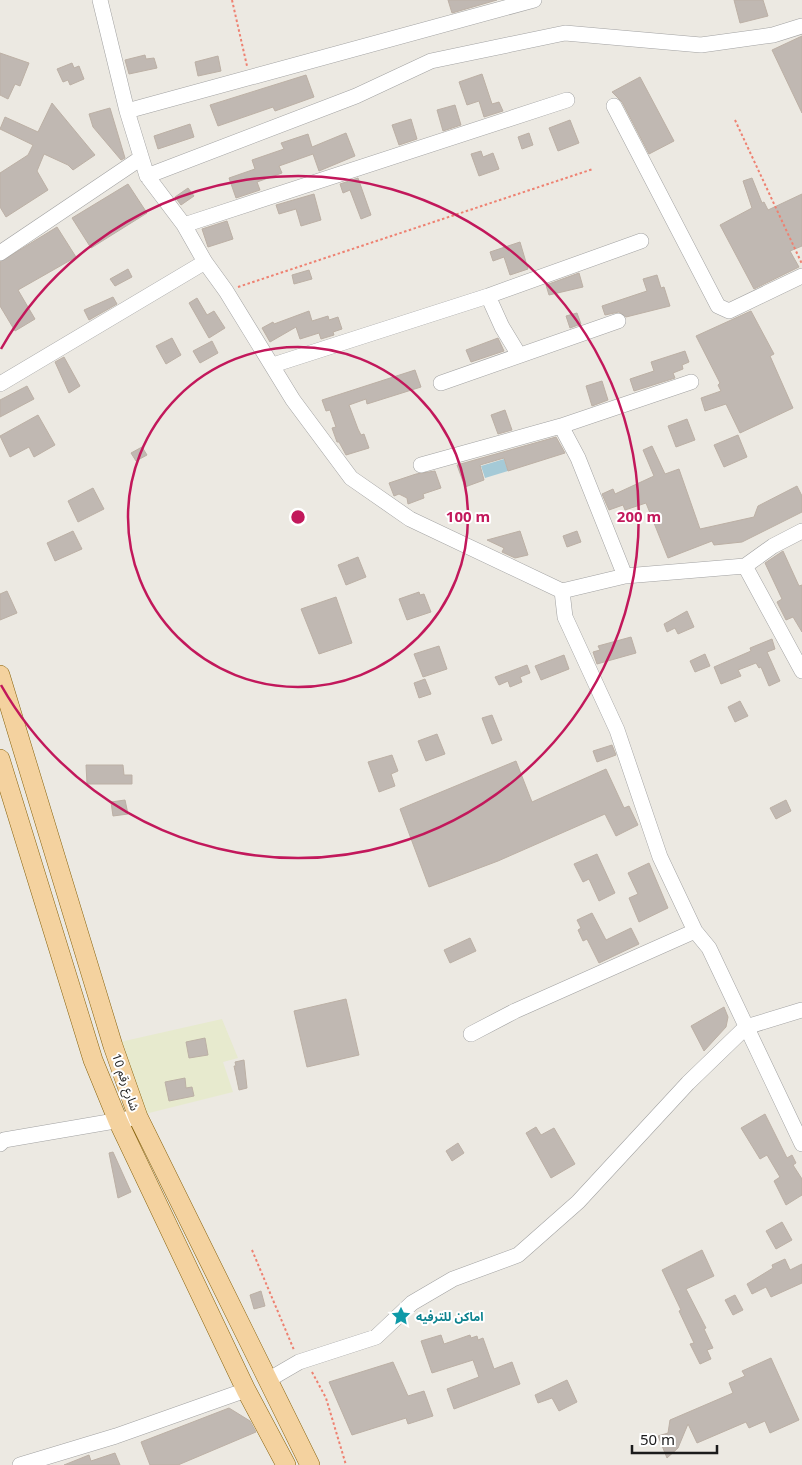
<svg xmlns="http://www.w3.org/2000/svg" width="802" height="1465" viewBox="0 0 802 1465" font-family="'Noto Sans','Noto Sans Arabic',sans-serif">
	<style>
		.farmland { fill: #e7eace }
		.water { fill: #a5cad7 }
		.building { fill: #c0b8b2; stroke: #bcb0a5 }
		.lines { fill: none; stroke-linecap: round; stroke-linejoin: round }
		.minor-casing { stroke: #a2a2a2; stroke-width: 16 }
		.major-casing { stroke: #87620c; stroke-width: 20 }
		.path { stroke: #ee8171; stroke-width: 2; stroke-dasharray: 2.5 2.5; stroke-linecap: butt }
		.minor { stroke: #fff; stroke-width: 15 }
		.major { stroke: #f4d29f; stroke-width: 19 }
		.ring { fill: none; stroke: #c2185b; stroke-width: 2.5 }
		.labels { text-anchor: middle; dominant-baseline: central; stroke-width: 4; stroke-linejoin: round; paint-order: stroke }
		.street-label { font-size: 12px; fill: #1b1b1b; stroke: #fff }
		.culture-label { font-size: 12px; font-weight: bold; fill: #0d838f; stroke: #fff; text-anchor: start }
		.centre { fill: #c2185b; stroke: #fff; stroke-width: 2.5 }
		.ring-label { font-size: 15px; text-anchor: middle; font-weight: bold; fill: #c2185b; stroke: #fff; stroke-width: 4; stroke-linejoin: round; paint-order: stroke }
	</style>
	<rect width="100%" height="100%" fill="#ece9e2"/>
	<path class="farmland" d="M222 1019 238 1058 223 1062 233 1092 145 1114 120 1042Z"/>
	<path class="water" d="M504 459 508 471 485 478 481 466Z"/>
	<path class="building" d="M448 0H497L452 13Z
		M734 0H763L768 16 740 23Z
		M802 36V113L772 50Z
		M0 53 29 63 20 86 15 84 8 99 0 95Z
		M145 55 146 59 154 58 157 68 129 74 125 60Z
		M218 56 221 71 198 76 195 62Z
		M72 63 74 68 79 66 84 79 70 85 68 80 63 82 57 69Z
		M482 74 492 104 499 102 503 111 484 117 479 101 467 105 459 82Z
		M306 75 314 97 275 111 273 107 218 126 210 105Z
		M640 77 674 141 649 154 622 102 612 92Z
		M52 103 95 155 73 170 68 165 44 154 37 171 48 190 6 217 0 207V173L28 155 33 145 0 129 5 117 38 132Z
		M455 105 461 125 443 131 437 110Z
		M110 108 125 158 121 160 93 127 89 114Z
		M411 119 417 139 399 145 392 125Z
		M570 120 579 143 558 151 549 128Z
		M190 124 194 137 158 149 154 136Z
		M346 133 355 156 319 171 313 154 279 166 282 173 257 182 260 190 236 198 229 178 255 169 252 160 284 149 281 143 308 134 312 147Z
		M529 133 533 145 522 149 518 137Z
		M481 151 483 157 493 153 499 169 479 176 471 154Z
		M358 178 371 215 361 219 350 190 343 193 340 184Z
		M752 178 762 203 764 202 768 210 802 194V246L790 251 799 267 754 289 720 225 752 208 743 181Z
		M128 184 147 213 91 248 72 218Z
		M188 188 194 196 181 205 175 197Z
		M314 194 321 220 301 226 296 209 279 214 276 205Z
		M227 221 233 239 208 247 202 229Z
		M57 227 76 257 18 290 35 319 15 331 0 306V262Z
		M520 242 528 269 510 275 504 257 493 261 490 252Z
		M128 269 132 277 115 286 110 279Z
		M309 270 312 279 294 284 292 275Z
		M579 273 583 287 549 295 546 285Z
		M657 275 661 288 664 287 670 306 626 317 619 312 605 315 602 306 647 291 643 279Z
		M113 297 117 304 89 320 84 310Z
		M197 298 207 315 214 311 225 328 209 338 189 303Z
		M309 311 312 321 328 316 329 320 338 317 342 329 333 332 334 335 321 339 319 333 300 339 296 327 270 342 262 328 273 322 274 324Z
		M751 311 774 354 770 356 793 408 740 433 726 404 705 411 701 398 721 391 718 385 720 383 696 336Z
		M577 313 581 324 570 328 566 316Z
		M172 338 181 355 166 364 156 346Z
		M498 338 504 351 471 362 466 350Z
		M212 341 218 353 200 363 193 351Z
		M685 351 689 362 682 365 683 369 673 373 675 378 634 391 630 379 654 371 651 362Z
		M64 357 80 386 69 393 55 362Z
		M415 370 421 387 367 404 366 399 349 405 358 429 361 435 364 434 369 448 346 455 339 442H337L332 428 336 427 330 410 326 411 322 400Z
		M602 381 608 400 592 406 586 386Z
		M27 386 34 399 0 417V400Z
		M505 410 512 430 498 434 491 415Z
		M38 415 55 445 34 457 29 447 10 457 0 436Z
		M687 419 695 440 676 447 668 426Z
		M738 435 747 457 724 467 714 445Z
		M556 437 565 453 508 471 504 458 480 465 484 480 465 487 457 465Z
		M652 446 665 474 679 469 700 529 754 517 758 506 797 486 802 496V512L742 542 714 545 712 541 668 558 646 503 625 510 623 505 609 510 602 494 613 489 615 494 654 476 643 450Z
		M142 447 147 455 136 461 131 453Z
		M435 471 441 488 423 494 424 498 408 504 407 498 399 494 394 496 389 483 416 474Z
		M93 488 104 509 78 522 68 501Z
		M73 531 82 549 55 561 47 543Z
		M520 531 528 555 515 558 502 552 504 548 487 540Z
		M577 531 581 542 567 547 563 536Z
		M783 551 799 586 802 585V632L793 617 786 620 777 602 782 599 765 563Z
		M358 557 366 577 346 585 338 565Z
		M7 591 17 613 0 620V594Z
		M419 592 420 595 424 594 431 612 407 620 399 599Z
		M336 597 352 643 319 654 301 609Z
		M687 611 694 627 678 634 675 628 667 632 664 624Z
		M631 637 636 653 597 664 593 652 600 650 598 646Z
		M772 639 775 649 767 652 780 681 769 686 761 667 759 668 756 663 738 670 741 676 721 684 714 667 751 651 750 648Z
		M439 646 447 669 423 677 414 654Z
		M705 654 710 666 695 672 690 661Z
		M564 655 569 669 541 680 535 666Z
		M527 665 530 673 520 677 522 682 510 687 508 681 499 685 495 677Z
		M425 679 431 694 419 698 414 683Z
		M740 701 748 716 735 722 728 707Z
		M492 715 502 740 492 744 482 718Z
		M437 734 445 754 426 761 418 741Z
		M612 745 616 755 597 762 593 751Z
		M392 755 398 771 391 774 395 786 379 792 368 762Z
		M516 761 532 802 606 769 624 808 629 806 638 825 616 836 605 814 498 861 429 887 400 809Z
		M86 765H123L124 775H132V784H87Z
		M125 800 128 814 113 816 111 802Z
		M786 800 791 811 776 819 770 808Z
		M597 854 615 893 599 901 589 879 583 882 574 864Z
		M649 863 668 908 639 922 629 898 638 894 628 873Z
		M592 913 606 940 631 928 639 944 599 963 587 939 583 941 578 930 581 928 577 920Z
		M470 938 476 951 450 963 444 950Z
		M346 999 359 1055 307 1067 294 1011Z
		M724 1007 728 1017 726 1027 704 1051 691 1026Z
		M205 1038 208 1055 189 1058 186 1042Z
		M244 1060 247 1088 239 1090 234 1066H236L235 1062Z
		M185 1078 186 1088 192 1087 194 1096 169 1101 165 1082Z
		M765 1114 787 1158 792 1155 796 1163 793 1165 802 1179V1195L786 1205 774 1181 780 1177 767 1155 760 1159 741 1128Z
		M536 1127 541 1135 554 1128 575 1164 551 1178 526 1133Z
		M458 1143 464 1153 452 1161 446 1151Z
		M113 1152 131 1192 118 1198 109 1153Z
		M782 1222 792 1240 776 1249 766 1231Z
		M702 1250 714 1276 686 1289 706 1328 704 1329 713 1348 707 1350 711 1359 700 1364 690 1344 694 1343 679 1311 681 1310 662 1270Z
		M785 1259 790 1270 802 1264V1283L771 1297 766 1287 752 1294 747 1284 773 1268 772 1265Z
		M261 1291 265 1306 254 1309 250 1295Z
		M735 1295 743 1310 733 1315 725 1300Z
		M441 1335 444 1344 470 1335 471 1338 477 1336 478 1340 483 1338 494 1369 512 1362 520 1384 454 1409 447 1389 479 1377 473 1360 432 1373 421 1341Z
		M771 1358 799 1420 770 1433 765 1421 749 1428 746 1422 697 1443 688 1424 678 1448 667 1458 658 1436 668 1433 670 1420 733 1393 729 1383 745 1376 742 1371Z
		M393 1362 408 1396 424 1391 433 1416 408 1424 406 1418 352 1435 329 1382Z
		M567 1380 577 1402 559 1411 552 1398 538 1403 535 1395Z
		M229 1408 250 1421 256 1432 178 1465H150L141 1442Z
		M115 1453 120 1465H64L89 1455 91 1461Z"/>
	<g class="lines">
		<defs>
			<path id="minor" d="M100 0 127 111 147 176 184 225 205 262 226 291 293 400 351 478 410 519 562 591 625 576 745 566 802 671
				M614 106 718 306 729 311 802 276
				M127 111 534 0
				M147 176 356 96 431 61 565 33 701 45 773 35 802 26
				M184 225 567 100
				M0 253 141 158
				M488 296 502 327 519 355
				M273 365 488 296 641 241
				M441 383 618 321
				M0 384 205 262
				M561 426 578 458 625 576
				M421 465 561 426 691 382
				M745 566 773 546 802 531
				M562 591 565 617 617 730 660 857 695 931 709 948 802 1144
				M471 1034 515 1011 695 931
				M0 1144 4 1140 138 1117
				M268 1380 299 1362 376 1337 412 1303 453 1279 518 1255 578 1202 688 1083 746 1027 802 1010
				M20 1465 116 1436 246 1390"/>
			<path id="major" d="M0 675 113 1046 138 1117 310 1465
				M0 759 93 1060 118 1121 246 1390 286 1465"/>
		</defs>
		<use href="#minor" class="minor-casing"/>
		<use href="#major" class="major-casing"/>
		<path class="path" d="M232 0 247 66
			M735 120 802 264
			M238 287 593 169
			M252 1250 294 1350
			M312 1372 326 1398 346 1465"/>
		<use href="#minor" class="minor"/>
		<use href="#major" class="major"/>
	</g>
	<g class="ring">
		<circle cx="298" cy="517" r="170"/>
		<path d="M1 349A341 341 0 1 1 1 685"/>
	</g>
	<defs>
		<symbol id="sight-bare" viewBox="-9 -9 18 18"><path d="M0-6L1.8-2.2L6-1.7L2.9 1.2L3.7 5.4L0 3.3L-3.7 5.4L-2.9 1.2L-6-1.7L-1.8-2.2Z" fill="#0f9aa8" stroke="#fff" stroke-width="2.5" paint-order="stroke"/></symbol>
	</defs>
	<g fill-rule="evenodd">
		<use href="#sight-bare" x="387" y="1302" width="28" height="28"/>
	</g>
	<g class="labels">
		<g class="street-label">
			<text transform="translate(126 1082) rotate(71)">شارع رقم 10</text>
		</g>
		<g class="culture-label">
			<text x="416" y="1316">اماكن للترفيه</text>
		</g>
	</g>
	<circle cx="298" cy="517" r="8" class="centre"/>
	<g class="ring-label">
		<text x="468" y="522">100 m</text>
		<text x="639" y="522">200 m</text>
	</g>
	<path d="M632 1445v8h85v-8" fill="none" stroke="#1b1b1b" stroke-width="2.5"/>
	<text x="640" y="1445" font-size="15" fill="#1b1b1b" stroke="#ffffff" stroke-width="4" paint-order="stroke">50 m</text>
</svg>
